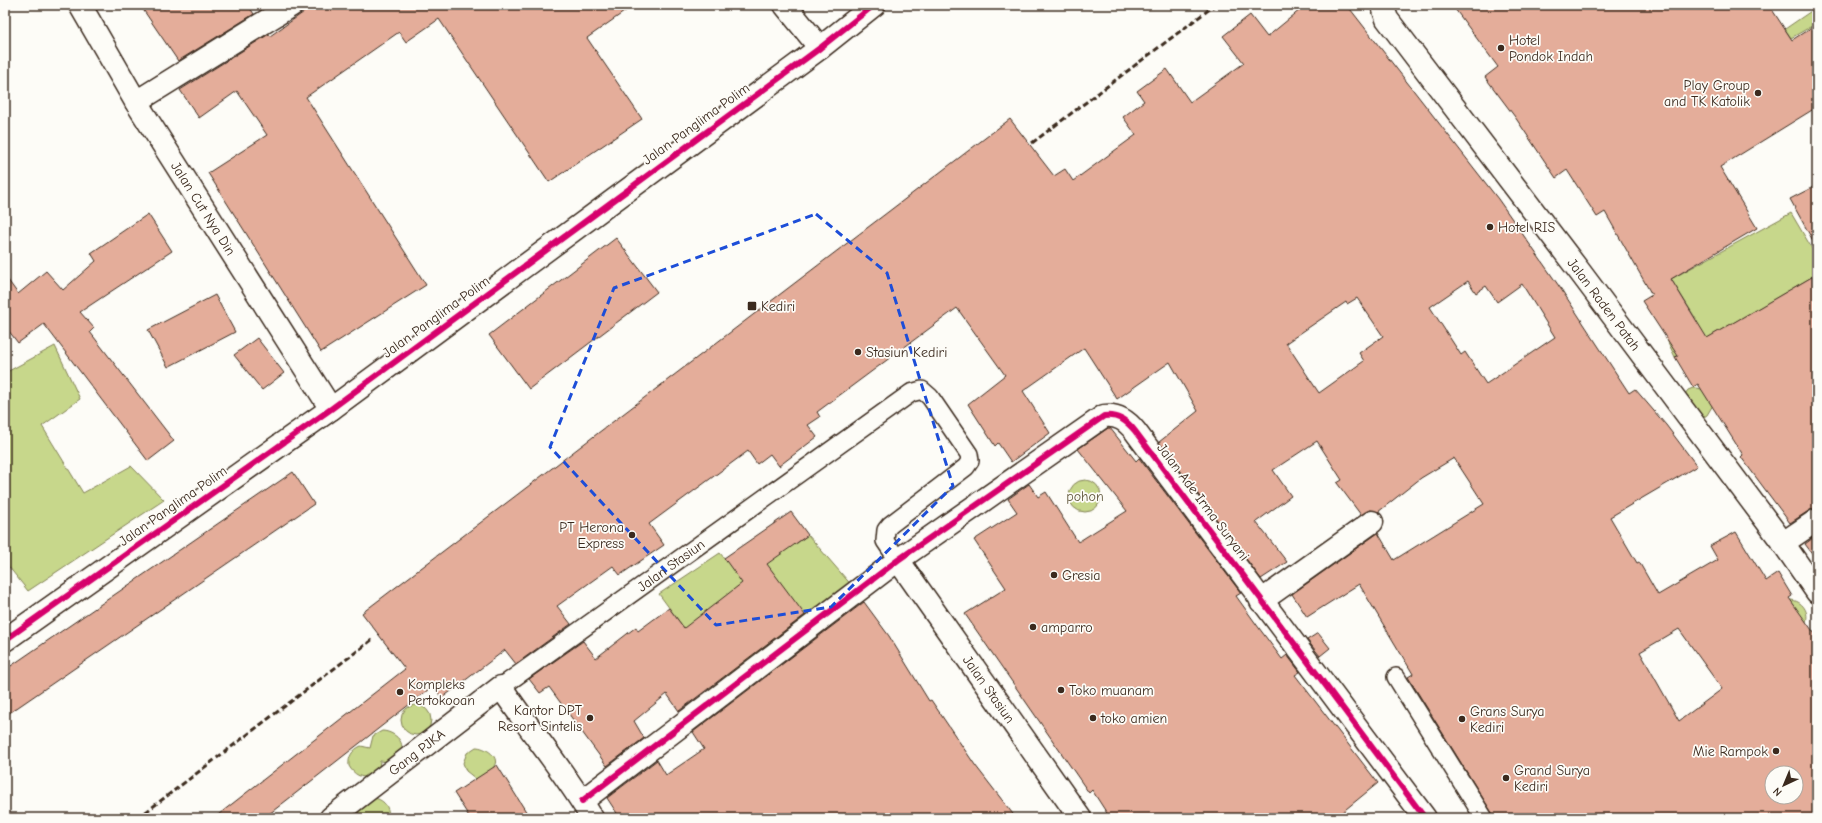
<svg xmlns="http://www.w3.org/2000/svg" width="1822" height="823" viewBox="0 0 1822 823" font-family="'Comic Neue',sans-serif">
	<style>
		.green { fill: #c7d78b; stroke: #818054 }
		.building { fill: #e4ad9a; stroke: #3b2a1e; fill-rule: evenodd }
		.lines { fill: none; stroke-linecap: round; stroke-linejoin: round }
		.lane-casing { stroke: #3b2a1e; stroke-width: 20 }
		.street-casing { stroke: #3b2a1e; stroke-width: 25 }
		.secondary-casing { stroke: #3b2a1e; stroke-width: 25 }
		.lane { stroke: #fdfcf7; stroke-width: 17 }
		.street { stroke: #fdfcf7; stroke-width: 22 }
		.secondary { stroke: #fdfcf7; stroke-width: 22 }
		.rail { stroke: #3b2a1e; stroke-width: 3; stroke-dasharray: 6 3; stroke-linecap: butt }
		.cycleway-casing { stroke: #fdfcf7; stroke-width: 8 }
		.cycleway { stroke: #d6006c; stroke-width: 6 }
		.marked { fill: none; stroke: #1d4ed8; stroke-width: 3; stroke-dasharray: 8 5; stroke-linejoin: round }
		.poi-dot { fill: #3b2a1e; stroke: #fdfcf7; stroke-width: 1.5 }
		.labels { text-anchor: middle; dominant-baseline: central; stroke-width: 3.5; stroke-linejoin: round; paint-order: stroke }
		.poi-label { font-size: 14px; fill: #3b2a1e; stroke: #fdfcf7; text-anchor: start }
		.street-label { font-size: 14px; fill: #3b2a1e; stroke: #fdfcf7 }
		.park-label { font-size: 14px; fill: #5e5539; stroke: #fdfcf7 }
	</style>
	<rect width="100%" height="100%" fill="#fdfcf7"/>
	<filter id="ink" filterUnits="userSpaceOnUse"><feTurbulence type="fractalNoise" baseFrequency=".025" numOctaves="2"/><feDisplacementMap in="SourceGraphic" scale="8" xChannelSelector="R" yChannelSelector="G"/><feConvolveMatrix kernelMatrix="1 2 1 2 8 2 1 2 1" color-interpolation-filters="sRGB"/></filter>
	<g filter="url(#ink)">
		<path class="green" d="M1817 7V23L1791 38 1785 29Z
			M1791 213 1817 257V274L1675 357 1666 338 1696 319 1671 279Z
			M55 346 80 399 42 426 83 493 131 466 164 500 28 591 5 562V373Z
			M1693 388C1705 387 1708 395 1713 405L1707 415 1701 419 1682 398 1688 390Z
			M1069 496a16 16 0 1 1 32 0a16 16 0 1 1-32 0Z
			M808 535 860 595 731 692 659 594 720 553 725 559 793 540 796 544Z
			M1788 600C1800 599 1810 610 1806 622Z
			M401 720a15 15 0 1 1 30 0a15 15 0 1 1-30 0Z
			M382 731C392 731 407 741 400 753 397 756 393 759 390 762L380 761C379 778 359 784 349 766 348 757 352 750 361 746L370 748 373 736Z
			M476 747C485 747 502 757 493 768 490 773 481 776 476 779L466 771 463 763 467 753Z
			M370 798C381 797 391 806 388 818L398 816 402 818H358L359 808Z"/>
		<path class="building" d="M140 5H248L254 14 178 61Z
			M314 5H634L587 38 642 119 549 182 439 19 406 42 399 32 306 97 426 285 321 352 208 173 267 135 237 91 199 118 180 90 269 34 270 36Z
			M1306 5H1347L1498 199 1561 289 1629 393 1635 389 1666 425 1697 466 1610 517 1637 563 1639 562 1658 595 1718 560 1710 546 1736 532 1766 581 1778 573 1792 596 1789 598 1817 637V818H1494L1492 813 1408 677 1413 674 1359 584 1307 617 1292 594 1378 533 1394 560 1484 504 1454 458 1421 478 1378 512 1370 510 1361 515 1337 483 1342 480 1317 441 1273 470 1291 496 1256 522 1287 562 1261 579 1159 442 1198 411 1170 362 1117 399 1084 348 1023 391 1050 433 1011 462 998 443 995 446 968 404 1005 375 957 308 817 412 820 417 808 425 817 437 779 466 770 454 757 464 748 451 649 524 664 545 620 575 613 566 557 606 571 624 516 664 505 650 442 698 433 686 264 818H214L405 669 362 613 1010 119 1054 176 1065 169 1073 181 1136 135 1123 117 1144 101 1137 91 1167 69 1190 102 1244 63 1223 36 1250 15 1267 37ZM1468 281 1476 293 1486 286 1497 302 1522 284 1555 337 1486 384 1465 352 1461 355 1430 307ZM1357 298 1383 336 1359 353 1364 361 1319 393 1286 343 1346 302 1347 304ZM1679 629 1722 689 1679 721 1640 652ZM1772 773H1796V797H1772Z
			M1452 5H1769L1792 40 1817 24V107L1720 167 1757 228 1671 279 1707 338 1817 274V508L1810 510 1790 523 1761 484 1741 457 1743 455 1698 384 1693 387 1675 357 1678 356 1642 301 1652 295 1605 212 1597 217 1567 170 1556 178 1515 117 1485 77 1498 67Z
			M1817 185V248L1790 199Z
			M148 214 172 251 80 312 94 328 90 332 174 441 148 461 44 324 18 343 5 326V276L18 294 46 271 63 290 96 261 91 253Z
			M616 238 657 292 529 389 489 335Z
			M215 295 235 332 168 367 148 330Z
			M257 338 284 373 262 390 234 355Z
			M1108 428H1110L1136 461 1139 458 1241 593 1236 596 1259 628 1282 659 1287 655 1300 672 1295 675 1378 783 1335 818H1110L1092 790 1089 793 965 614 1006 588 974 540 1017 512 1008 499 1029 484 1038 497 1046 492 1078 542 1127 511 1078 449Z
			M293 472 314 504 5 716V670Z
			M791 512 808 535 767 564 805 615 679 711 667 694 634 721 644 738 607 766 549 687 540 693 529 679 583 641 596 658 636 627 638 631 669 608 684 628 742 583 724 558Z
			M1817 535V560L1805 544Z
			M864 602 889 636 929 701 931 700 975 765 1016 818H620L607 798 657 760 666 775 704 749 693 732Z
			M1318 633 1330 648 1320 656 1307 640Z
			M497 765 530 818H470L454 793Z"/>
		<g class="lines">
			<defs>
				<g id="lane">
					<path d="M1396 677 1484 818"/>
					<path id="s1" d="M501 687 911 393 922 390 930 397 969 454 970 461 966 467 890 525 886 530 885 541 898 560"/>
				</g>
				<g id="street">
					<path id="s2" d="M80 5 136 102 331 409"/>
					<path d="M785 5 820 48"/>
					<path id="s3" d="M1384 5V10L1387 19 1580 272 1783 543 1817 592"/>
					<path d="M136 102 292 5"/>
					<path d="M1783 543 1817 520"/>
					<path d="M1261 601 1372 522"/>
					<path d="M582 801 898 560 1104 416C1118 414 1127 421 1135 431L1425 818"/>
				</g>
				<g id="secondary">
					<path id="s4" d="M898 560 1080 818"/>
					<path d="M5 640 331 409 820 48 874 5"/>
					<path id="s5" d="M331 818 501 687C530 731 565 772 592 818"/>
				</g>
			</defs>
			<use href="#lane" class="lane-casing"/>
			<use href="#street" class="street-casing"/>
			<use href="#secondary" class="secondary-casing"/>
			<use href="#lane" class="lane"/>
			<use href="#street" class="street"/>
			<use href="#secondary" class="secondary"/>
			<path class="rail" d="M1032 143 1215 5
				M138 818 373 639"/>
			<defs>
				<path id="cycleway" d="M5 640 331 409 820 48 874 5
					M582 801 898 560 1104 416C1118 414 1127 421 1135 431L1425 818"/>
			</defs>
			<use href="#cycleway" class="cycleway-casing"/>
			<use href="#cycleway" class="cycleway"/>
		</g>
	</g>
	<path class="marked" d="M816 214 887 273 953 486 831 607 716 625 550 447 614 288Z"/>
	<g class="poi-dot">
		<circle cx="1501" cy="48" r="4"/>
		<circle cx="1758" cy="93" r="4"/>
		<circle cx="1490" cy="227" r="4"/>
		<rect x="747" y="301" width="10" height="10" rx="2"/>
		<circle cx="858" cy="352" r="4"/>
		<circle cx="632" cy="535" r="4"/>
		<circle cx="1054" cy="575" r="4"/>
		<circle cx="1033" cy="627" r="4"/>
		<circle cx="1061" cy="690" r="4"/>
		<circle cx="400" cy="692" r="4"/>
		<circle cx="590" cy="718" r="4"/>
		<circle cx="1093" cy="718" r="4"/>
		<circle cx="1462" cy="719" r="4"/>
		<circle cx="1776" cy="751" r="4"/>
		<circle cx="1506" cy="778" r="4"/>
	</g>
	<g class="labels">
		<g class="poi-label">
			<text x="1509" y="40">Hotel<tspan x="1509" dy="16">Pondok Indah</tspan></text>
			<text x="1750" y="85" text-anchor="end">Play Group<tspan x="1750" dy="16">and TK Katolik</tspan></text>
			<text x="1498" y="227">Hotel RIS</text>
			<text x="761" y="306">Kediri</text>
			<text x="866" y="352">Stasiun Kediri</text>
			<text x="624" y="527" text-anchor="end">PT Herona<tspan x="624" dy="16">Express</tspan></text>
			<text x="1062" y="575">Gresia</text>
			<text x="1041" y="627">amparro</text>
			<text x="408" y="684">Kompleks<tspan x="408" dy="16">Pertokooan</tspan></text>
			<text x="1069" y="690">Toko muanam</text>
			<text x="582" y="710" text-anchor="end">Kantor DPT<tspan x="582" dy="16">Resort Sintelis</tspan></text>
			<text x="1470" y="711">Grans Surya<tspan x="1470" dy="16">Kediri</tspan></text>
			<text x="1101" y="718">toko amien</text>
			<text x="1768" y="751" text-anchor="end">Mie Rampok</text>
			<text x="1514" y="770">Grand Surya<tspan x="1514" dy="16">Kediri</tspan></text>
		</g>
		<g class="street-label">
			<text transform="translate(696 124) rotate(-36)">Jalan Panglima Polim</text>
			<text stroke="none"><textPath href="#s2" startOffset="238">Jalan Cut Nya Din</textPath></text>
			<text stroke="none"><textPath href="#s3" startOffset="373">Jalan Raden Patah</textPath></text>
			<text transform="translate(436 317) rotate(-36)">Jalan Panglima Polim</text>
			<text transform="translate(1203 502) rotate(53)">Jalan Ade Irma Suryani</text>
			<text transform="translate(173 506) rotate(-35)">Jalan Panglima Polim</text>
			<text stroke="none"><textPath href="#s1" startOffset="209">Jalan Stasiun</textPath></text>
			<text stroke="none"><textPath href="#s4" startOffset="158">Jalan Stasiun</textPath></text>
			<text stroke="none"><textPath href="#s5" startOffset="108">Gang PJKA</textPath></text>
		</g>
		<g class="park-label">
			<text x="1085" y="496">pohon</text>
		</g>
	</g>
	<rect width="1822" height="823" fill="none" stroke="#fdfcf7" stroke-width="20"/>
	<rect x="10" y="10" width="1802" height="803" fill="none" stroke="#3b2a1e" stroke-width="1.5" filter="url(#ink)"/>
	<g transform="translate(1784 785) rotate(224)"><circle r="19" fill="#fdfcf7" stroke="#afa8a0"/>
	<path d="M0-3L7 15L0 10L-7 15Z" fill="#3b2a1e"/>
	<text y="-6" font-size="11" font-weight="bold" text-anchor="middle" fill="#3b2a1e">N</text>
	</g>
</svg>
